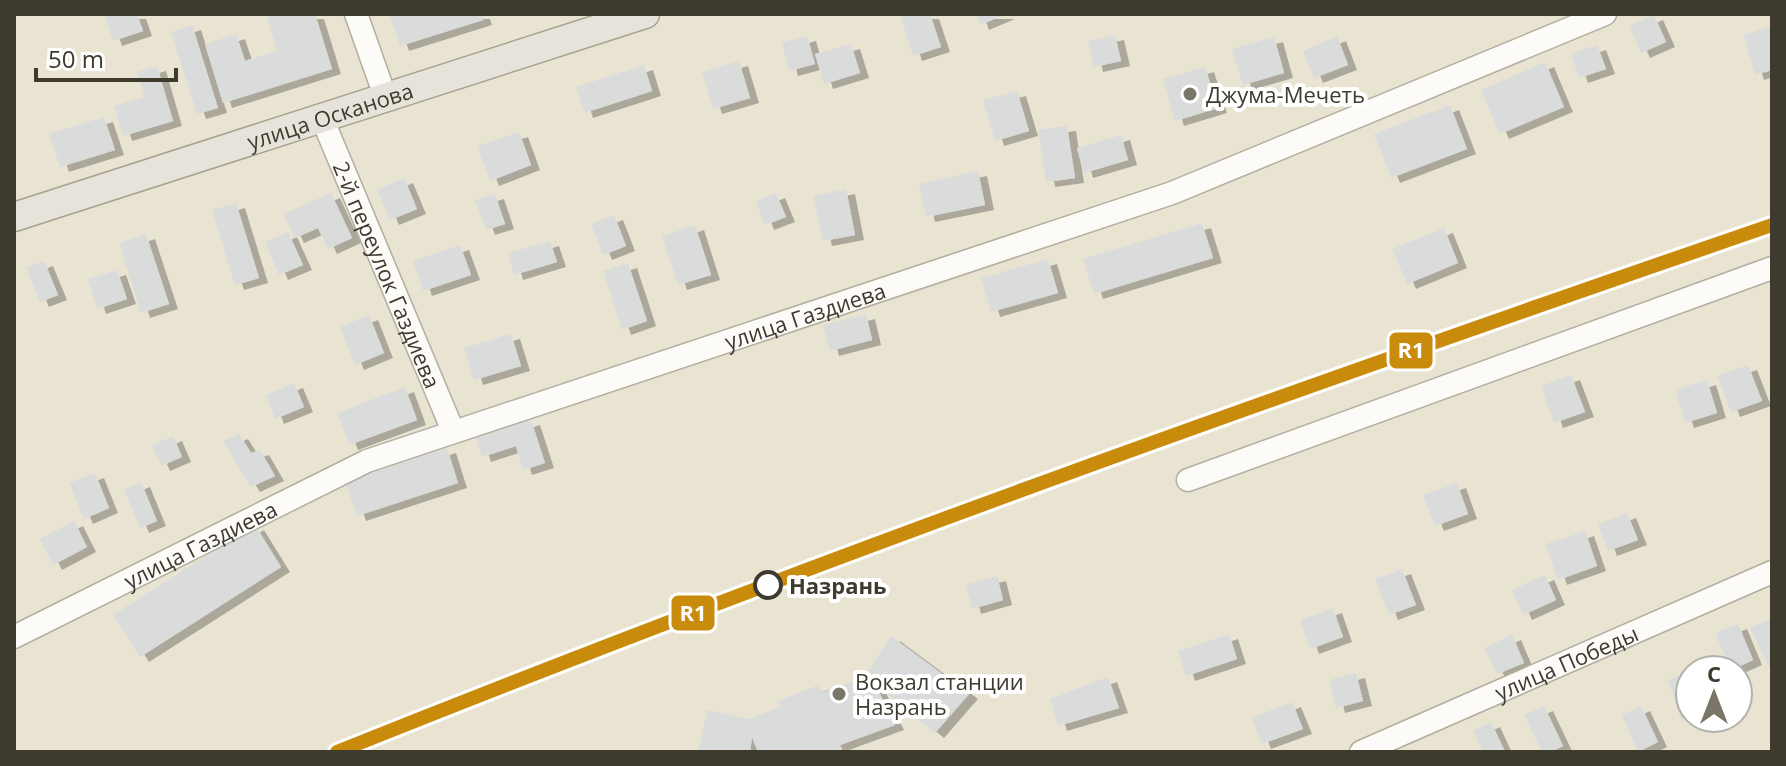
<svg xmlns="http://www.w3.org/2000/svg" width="1786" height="766" viewBox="0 0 1786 766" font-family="'Open Sans',sans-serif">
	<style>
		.building { fill: #dadcdc; filter: url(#shadow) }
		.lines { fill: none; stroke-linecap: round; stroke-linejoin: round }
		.minor-casing { stroke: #b1ae9f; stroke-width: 25 }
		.major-casing { stroke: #a7a28f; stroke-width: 31 }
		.minor { stroke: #fcfbf8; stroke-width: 22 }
		.major { stroke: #e6e3da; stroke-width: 28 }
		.rail-1-casing { stroke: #fff; stroke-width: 20 }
		.rail-1 { stroke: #c98b0c; stroke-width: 14 }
		.poi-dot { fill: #7a7667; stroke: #fff; stroke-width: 3 }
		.stop-dot { fill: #fff; stroke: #3e3b2e; stroke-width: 4 }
		.labels { text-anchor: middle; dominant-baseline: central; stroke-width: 8; stroke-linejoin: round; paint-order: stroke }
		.poi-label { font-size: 22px; fill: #3e3b2e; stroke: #fff; text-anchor: start }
		.street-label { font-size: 22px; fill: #3e3b2e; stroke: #fff }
		.stop-label { font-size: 22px; font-weight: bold; fill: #3e3b2e; stroke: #fff; text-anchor: start }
		.line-badge { stroke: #fff; stroke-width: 3 }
		.badge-label { font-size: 22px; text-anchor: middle; font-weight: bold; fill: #fff }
	</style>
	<defs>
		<filter id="shadow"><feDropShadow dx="9" dy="5" stdDeviation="0" flood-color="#0004"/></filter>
	</defs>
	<rect width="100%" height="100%" fill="#e9e4d2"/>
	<path class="building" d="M104 14H137L143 31 113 41Z
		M266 14H315L332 69 223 103 205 44 236 34 245 61 277 51Z
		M389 14H481L483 20 400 46Z
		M900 14H930L941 47 913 56Z
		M976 14H1006L980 25Z
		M1654 15 1666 42 1641 53 1629 26Z
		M192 25 218 108 197 114 171 32Z
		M1772 26V70L1755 75 1743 35Z
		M1115 35 1121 61 1094 67 1088 41Z
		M807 36 815 64 789 71 782 43Z
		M1337 36 1348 65 1314 78 1303 51Z
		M1274 37 1284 73 1243 85 1232 49Z
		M851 44 860 73 824 84 815 54Z
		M1597 45 1606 69 1579 78 1571 54Z
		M739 61 750 98 713 109 702 72Z
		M1545 62 1564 107 1500 134 1481 90Z
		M644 65 652 91 584 113 576 87Z
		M157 66 173 121 123 136 114 106 144 97 137 72Z
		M1205 67 1218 108 1175 121 1163 79Z
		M1017 91 1029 131 995 141 983 100Z
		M1450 105 1467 149 1391 178 1374 134Z
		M104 117 115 150 60 167 49 134Z
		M1067 126 1075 178 1046 182 1038 130Z
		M519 132 531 165 490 181 477 146Z
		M1121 135 1128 160 1084 173 1077 148Z
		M978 171 985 205 926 217 919 184Z
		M404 178 417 209 390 220 377 190Z
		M846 189 855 235 823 241 813 196Z
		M331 193 352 238 328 249 318 228 295 238 283 214Z
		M776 193 786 217 765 225 756 201Z
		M495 194 505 224 486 230 475 200Z
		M236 203 259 278 235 285 212 210Z
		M614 215 626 246 603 255 591 224Z
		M1202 223 1213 258 1094 294 1083 259Z
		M695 225 711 275 678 285 662 236Z
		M1444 228 1458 263 1407 284 1392 249Z
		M288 232 303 265 279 275 265 242Z
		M146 234 169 304 141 313 119 243Z
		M550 241 557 262 514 275 508 253Z
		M460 245 471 275 423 291 413 261Z
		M1048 259 1058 293 991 312 981 278Z
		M44 261 58 295 40 302 26 268Z
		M628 263 647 321 622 330 603 271Z
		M117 270 127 299 97 309 88 279Z
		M866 314 872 340 830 351 823 325Z
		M369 315 384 353 355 365 340 327Z
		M511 334 521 366 474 380 464 348Z
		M1748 365 1762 401 1731 412 1717 376Z
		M1571 375 1585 412 1554 423 1541 386Z
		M1707 380 1717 413 1685 423 1675 390Z
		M294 383 304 407 275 419 266 395Z
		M405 387 417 420 349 445 337 413Z
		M531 420 545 463 523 470 516 446 482 457 476 438Z
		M239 434 251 453 260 450 275 476 251 487 223 441Z
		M173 436 182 457 161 466 152 445Z
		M447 448 458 483 357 516 345 481Z
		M95 473 109 508 84 519 69 483Z
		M141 482 157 521 140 528 124 489Z
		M1457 483 1468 514 1435 526 1423 495Z
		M1627 513 1638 540 1608 551 1598 524Z
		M74 521 87 547 53 565 40 539Z
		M255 525 281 567 140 657 113 615Z
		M1585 531 1597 566 1558 580 1546 544Z
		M1402 569 1416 605 1389 615 1375 579Z
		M1545 575 1556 600 1523 615 1512 590Z
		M997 576 1003 600 972 609 966 584Z
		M1333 608 1343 637 1310 649 1300 620Z
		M1772 618V674L1750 628Z
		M1738 624 1753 660 1731 670 1715 633Z
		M1229 634 1237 659 1186 676 1178 651Z
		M1512 635 1524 663 1497 674 1484 648Z
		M891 636 969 694 935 733 875 684 895 725 840 745 843 752H758L752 737 750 752H698L707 710 749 719 780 707 778 701 819 685 822 693 864 677Z
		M1356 673 1363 701 1336 708 1329 680Z
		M1690 673V716L1681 719 1668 680Z
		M1108 677 1119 708 1058 726 1050 699Z
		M1292 702 1303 729 1262 744 1252 718Z
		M1544 706 1563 746 1551 752H1542L1524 715Z
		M1641 706 1658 742 1638 752 1622 715Z
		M1491 722 1505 752H1483L1473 731Z"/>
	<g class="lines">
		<defs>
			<g id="minor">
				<path d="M356 14 385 96"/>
				<path id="s1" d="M321 116 453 431"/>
				<path d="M1188 480 1772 268"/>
				<path id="s2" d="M14 637 367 461 1172 193 1605 14"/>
				<path id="s3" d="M1361 752 1772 572"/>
			</g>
			<g id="major">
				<path id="s4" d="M14 217 645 14"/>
			</g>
		</defs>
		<use href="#minor" class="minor-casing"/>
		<use href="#major" class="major-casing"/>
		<use href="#minor" class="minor"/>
		<use href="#major" class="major"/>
		<defs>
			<path id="rail-1" d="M337 752C810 562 1290 391 1772 225"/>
		</defs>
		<use href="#rail-1" class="rail-1-casing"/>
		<use href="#rail-1" class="rail-1"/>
	</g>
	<g class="poi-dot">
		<circle cx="1190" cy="94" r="8"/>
		<circle cx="839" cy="694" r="8"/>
	</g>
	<circle class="stop-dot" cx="768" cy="585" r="13"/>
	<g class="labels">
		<g class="poi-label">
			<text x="1206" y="94">Джума-Мечеть</text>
			<text x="855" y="681">Вокзал станции<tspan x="855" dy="25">Назрань</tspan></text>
		</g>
		<g class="street-label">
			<text stroke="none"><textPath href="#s4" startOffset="332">улица Осканова</textPath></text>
			<text stroke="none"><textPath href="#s1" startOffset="172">2-й переулок Газдиева</textPath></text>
			<text stroke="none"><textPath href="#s2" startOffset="856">улица Газдиева</textPath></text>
			<text stroke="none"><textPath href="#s2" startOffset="208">улица Газдиева</textPath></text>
			<text stroke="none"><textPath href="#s3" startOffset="224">улица Победы</textPath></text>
		</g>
		<g class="stop-label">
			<text x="789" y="585">Назрань</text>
		</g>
	</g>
	<g class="line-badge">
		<rect x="1388" y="331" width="46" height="39" rx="8" fill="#c98b0c"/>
		<rect x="670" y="594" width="46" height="38" rx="8" fill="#c98b0c"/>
	</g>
	<g class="badge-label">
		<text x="1411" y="358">R1</text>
		<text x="693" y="621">R1</text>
	</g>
	<rect width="1786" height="766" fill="none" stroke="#3e3b2e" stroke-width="32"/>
	<g transform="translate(1714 694)"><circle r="38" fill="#ffffff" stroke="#b2b1ab" stroke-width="2"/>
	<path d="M0-6L14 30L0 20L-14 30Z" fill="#7a7667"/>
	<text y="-12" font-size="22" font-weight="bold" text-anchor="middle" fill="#3e3b2e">С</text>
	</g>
	<path d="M36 68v12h140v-12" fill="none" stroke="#3e3b2e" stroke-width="4"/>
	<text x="48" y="68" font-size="24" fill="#3e3b2e" stroke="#ffffff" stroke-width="6" paint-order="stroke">50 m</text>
</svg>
